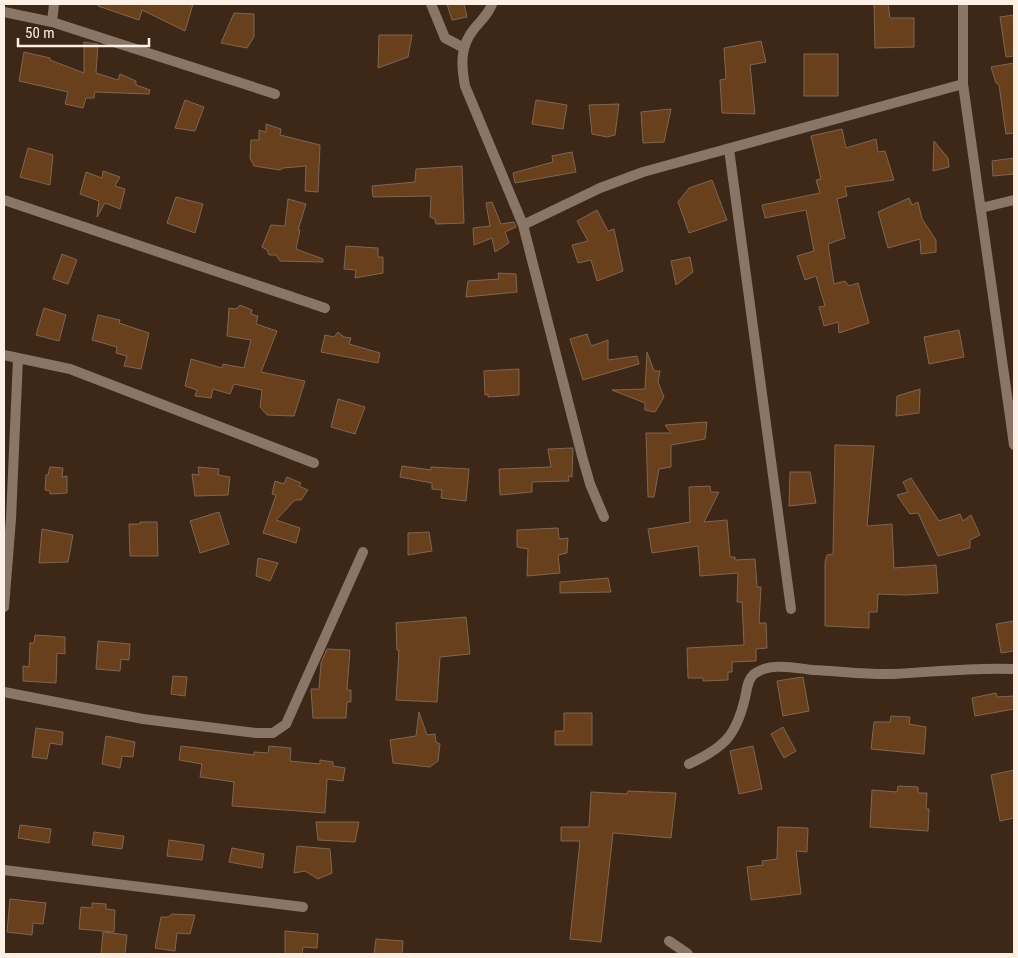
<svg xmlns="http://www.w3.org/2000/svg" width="1018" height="958" viewBox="0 0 1018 958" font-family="'Roboto Condensed',sans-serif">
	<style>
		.building { fill: #69401c; stroke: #7e6653 }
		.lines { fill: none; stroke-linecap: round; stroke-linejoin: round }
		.minor { stroke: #8a7667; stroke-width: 10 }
	</style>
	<rect width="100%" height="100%" fill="#3d2716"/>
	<path class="building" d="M98 4H193L185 31 142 10 139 20 98 6Z
		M447 4H464L467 17 452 20Z
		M874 4H888L890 18H914V47L875 48Z
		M234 13 254 14V37L247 48 221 43Z
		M1014 15V56L1006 57 1000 17Z
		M379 35H412L408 57 378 68Z
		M761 41 766 62 750 65 755 114 722 113 720 80 726 79 724 48Z
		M84 42 98 44 96 73 118 80 120 74 136 81V85L150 90 149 94 95 92 94 98H86L83 108 65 104 68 92 19 81 24 52 50 58V60L84 73Z
		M804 54H838V96H804Z
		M1014 63V133L1006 134 999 85 996 83 991 67Z
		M185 100 204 107 195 131 175 128Z
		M536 100 567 105 563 129 532 124Z
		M619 104 615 135 607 137 592 134 589 105Z
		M671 109 664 142 643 143 641 112Z
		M266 124 281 129 280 135 320 145 318 192 305 191 306 166 283 168 280 170 254 166 250 158 251 140H259V130L266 132Z
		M842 129 846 148 876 139 878 152 885 151 894 180 845 187 847 196 837 199 845 238 828 244 834 284 845 281 849 286 858 283 869 323 839 333 838 322 824 326 819 307 825 306 816 276 805 280 797 256 814 251 806 210 765 218 762 205 820 193 816 180 821 179 811 136Z
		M934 141 948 158 949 167 933 171Z
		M28 148 53 155 50 185 20 177Z
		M572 152 576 172 515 183 513 173 553 162 552 156Z
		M1014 158V174L993 176 992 161Z
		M462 166 464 223 436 224 435 219 430 217 431 196 373 197 372 186 415 182 416 169Z
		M103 171 120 177 115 186 125 189 120 209 105 203 97 217 99 201 80 194 86 172 102 178Z
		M712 180 727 220 689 233 678 202 689 188Z
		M176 197 203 204 195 233 167 223Z
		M909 198 912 205 918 202 922 219 936 240V252L921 254 920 239 888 248 878 212Z
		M288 199 306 204 298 230H300L296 249 323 259V262L280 261 276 255H269L267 250 262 247 271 225 285 226Z
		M492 202 501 224 514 222 516 227 505 232 509 243 495 252 492 238 474 245 473 228 490 226 486 203Z
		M597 210 608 231 614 229 623 271 597 281 591 260 578 263 572 245 588 241 577 221Z
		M346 246 378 248V257H383V273L355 278 356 270 344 269Z
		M62 254 77 260 68 284 53 279Z
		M690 257 693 272 676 285 671 261Z
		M498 273 516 274 517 292 466 297 468 281 499 279Z
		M240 305 252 310 251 314 258 316 256 324 277 331 261 372 305 381 294 416 267 415 260 407 262 390 234 384 230 394 213 389 211 398 195 396 197 390 185 386 191 359 222 368 223 364 244 368 251 340 227 336 229 308 236 309Z
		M44 308 66 315 59 341 36 335Z
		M98 315 120 320 119 323 149 333 141 369 124 366 127 356 116 353 117 347 92 340Z
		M959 330 964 357 929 364 924 337Z
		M338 332 344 337 351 338 349 344 380 353 378 363 321 352 325 335 334 337Z
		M587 334 591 346 608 340V360L637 356 639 364 583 380 570 339Z
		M647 352 654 371H660L658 382 664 397 655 412 645 410V403L612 390 645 389Z
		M519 369V395L488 397V394L485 395 484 371Z
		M920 389 919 413 896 416 897 396Z
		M338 399 365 407 355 434 331 427Z
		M707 422 705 439 671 445V467L659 469 654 497H648L646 433H671L665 425Z
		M835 445 874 446 867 526 892 524 894 568 936 565 938 593 906 595 878 594 877 612H869V628L825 626V562L827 555 833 554Z
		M573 448 572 477 568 476 569 481 532 482V492L500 495 499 469 551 467 548 449Z
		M402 466 431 470V467L469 469 466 501 441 498 442 490 432 489V483L400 477Z
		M50 467 63 468 62 477 67 476V493L50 494V491L45 490 46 475H48Z
		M198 467 219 469 218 475 230 477 228 495 195 496 192 474 199 475Z
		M790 472H810L816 503 789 506Z
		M287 477 301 483 299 486 308 490 301 500H295L276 520 300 528 296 543 263 533 276 495 272 494 275 481 284 484Z
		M911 478 939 521 960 514 963 521 971 515 980 535 970 540V548L938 556 918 513 910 514 897 495 908 492 903 482Z
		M710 486 711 492H719L704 522 727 520 730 557H735V560L755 559 757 587H761L759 623H766L767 648 756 649V661L732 662V672H728V680L703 681V678H688L687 648 744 645 742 602H737L738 573 700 576 698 546 652 553 648 529 690 522 689 487Z
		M219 512 229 544 200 553 190 521Z
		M140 522H157L158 556H130L129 524H140Z
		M558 528 559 539 568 538 567 553 558 555 560 573 527 576 528 549 517 547V530Z
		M42 529 73 535 68 562 39 563Z
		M429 532 432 551 408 555V533Z
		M258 558 278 563 270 581 256 576Z
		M608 578 611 592 560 593V582Z
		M466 617 470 654 440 657 437 702 396 700 399 650H397L396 623Z
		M1014 621V651L1001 653 996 624Z
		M35 635 65 637V654L57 653 56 683 23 681V666L29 667 30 643H34Z
		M98 641 130 644 129 660 121 659 120 671 96 669Z
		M327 649 350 650 347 690H351V702H347L346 718H313L311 689H319L321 663Z
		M173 676 187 677 185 696 171 694Z
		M803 677 809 711 783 716 777 681Z
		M996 693 997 697 1014 696V709L975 716 972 698Z
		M419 712 427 735 435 734 436 742 440 744 438 761 430 767 393 763 390 740 416 736Z
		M564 713H592V745H555V731H564Z
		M891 716 910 717 909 724 926 727 924 754 871 749 874 722H890Z
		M783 727 796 751 784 758 771 734Z
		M36 728 63 732 62 745 50 743 47 759 32 757Z
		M106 736 135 742 133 757 122 756 120 768 102 764Z
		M181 746 254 755V752L268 753 269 746 291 748 290 761 320 764V760L333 762V766L345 768 343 781 327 779 325 813 232 806 234 782 200 777 202 764 179 760Z
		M753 746 762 789 739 794 730 751Z
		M1014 770V818L1000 821 991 775Z
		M898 786 918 787V793H927L926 809H929L928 831 870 827 872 790 897 792Z
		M628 791 676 793 671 838 613 833 601 942 570 939 580 841H561V827H589L591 792 627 794Z
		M316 822H359L355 842 318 840Z
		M20 825 51 829 49 843 18 838Z
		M778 827 808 828 807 852 796 851 801 894 751 900 747 867 763 865 762 861 777 859Z
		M94 832 124 836 122 849 92 845Z
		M169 840 204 845 202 860 167 856Z
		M297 846 330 849 332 873 318 879 305 871 294 873Z
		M232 848 264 854 262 868 229 862Z
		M10 899 46 903 43 924 33 923 32 935 7 932Z
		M92 903 106 904V909L115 910 114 932 79 929 81 907 92 908Z
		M172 914 195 915 190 934 177 933 175 951 155 948 161 917H168Z
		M285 931 318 934 317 948 303 947 302 954H285Z
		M103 932 127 935 125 954H101Z
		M376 939 403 941 402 954H374Z"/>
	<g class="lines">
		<path class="minor" d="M431 4 445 38 464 48
			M492 4C488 15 481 20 474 29 460 46 461 65 465 86L523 225 582 456 590 484 604 517
			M963 4V84L1014 445
			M4 12 52 22 275 94
			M52 22 54 4
			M729 149 791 609
			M4 200 325 308
			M981 208 1014 200
			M523 225 600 188 643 172 963 84
			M4 355 70 369 314 463
			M4 607 11 519 18 358
			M4 692 143 719 256 733H273L286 724 363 552
			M689 764C723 748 736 737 745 698 747 690 747 680 754 674 769 662 795 668 813 670 840 671 866 675 893 674 934 672 974 667 1014 669
			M4 870 303 907
			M669 941 688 954"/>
	</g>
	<rect width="1018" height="958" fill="none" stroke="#fef0e5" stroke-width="10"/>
	<path d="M18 38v8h131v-8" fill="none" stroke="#fef0e5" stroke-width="2.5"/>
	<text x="25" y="38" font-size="15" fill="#fef0e5" stroke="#3d2716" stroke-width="4" paint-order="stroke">50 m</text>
</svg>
